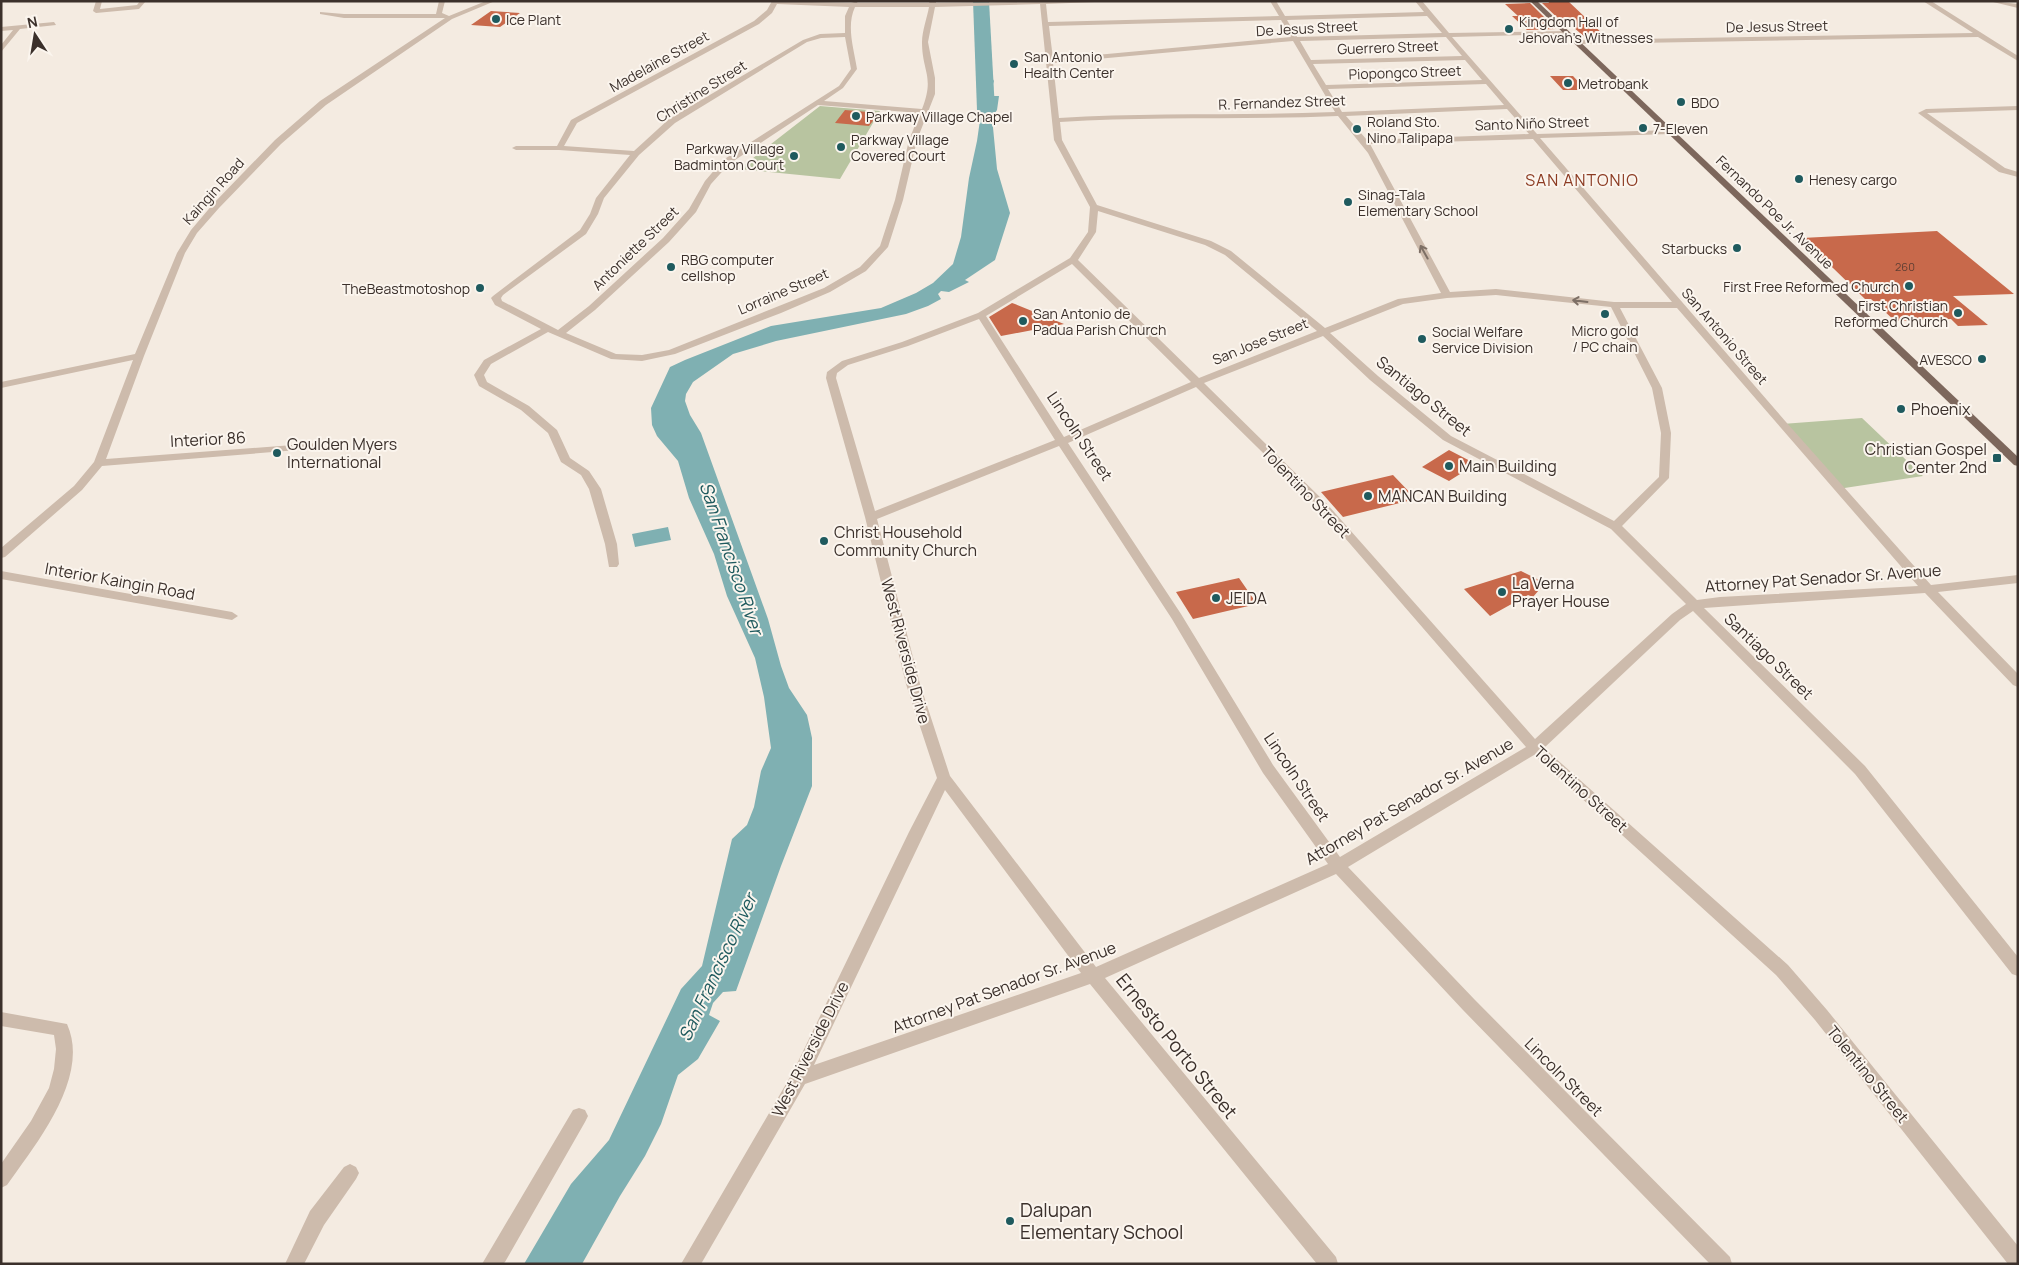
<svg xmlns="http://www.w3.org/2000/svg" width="2019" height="1265" viewBox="0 0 2019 1265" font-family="Manrope,sans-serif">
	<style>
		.green { fill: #b8c4a0 }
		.water { fill: #7fb0b2 }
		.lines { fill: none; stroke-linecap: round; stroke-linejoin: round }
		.river { fill: #7fb0b2; fill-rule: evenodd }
		.building { fill: #c8694b }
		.minor { fill: #cdbbac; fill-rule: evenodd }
		.major { fill: #7d675c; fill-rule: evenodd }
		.oneway { stroke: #7d6f65 }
		.poi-dot { fill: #1f5a5e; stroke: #fbf5ee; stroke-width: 2 }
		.labels { text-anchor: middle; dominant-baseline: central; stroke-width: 4; stroke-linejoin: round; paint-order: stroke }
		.far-number-label { font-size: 11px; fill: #5e3e33 }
		.far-poi-label { font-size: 14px; fill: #3b302b; stroke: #fbf5ee; text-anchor: start }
		.far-street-label { font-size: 14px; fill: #3b302b; stroke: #fbf5ee }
		.far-quarter-label { font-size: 16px; letter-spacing: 1px; fill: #8c3b22; stroke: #fbf5ee }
		.street-label { font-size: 16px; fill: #3b302b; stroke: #fbf5ee }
		.poi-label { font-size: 16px; fill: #3b302b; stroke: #fbf5ee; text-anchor: start }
		.water-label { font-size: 18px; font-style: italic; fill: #1f5a5e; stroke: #fbf5ee }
		.near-street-label { font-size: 19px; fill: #3b302b; stroke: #fbf5ee }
		.near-poi-label { font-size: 19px; fill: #3b302b; stroke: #fbf5ee; text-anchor: start }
	</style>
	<rect width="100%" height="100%" fill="#f4ebe1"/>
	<path class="green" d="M820 106 880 111 840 179 739 169Z
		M1862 418 1923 476 1838 489 1782 424Z"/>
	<path class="water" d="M979 67H985L994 81 989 96H999L997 110 992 117 997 169 1010 213 995 260 965 280 969 282 949 292 941 291 938 294 941 299 928 306 906 314 776 341 733 354 693 382 686 394 685 401 690 415 701 433 768 619 781 666 789 688 807 715 812 738V786L781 866 736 991 723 992 713 1003 709 1015 720 1021 698 1059 678 1075 661 1124 645 1156 620 1196 582 1264H524L571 1184 609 1140 681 989 702 966 732 839 747 825 754 807 761 771 771 748 764 697 755 658 727 596 714 554 689 498 678 461 657 436 652 425 651 408 670 367 685 360 771 326 881 308 916 293 933 283 953 264 961 237 969 178 977 141 981 113Z
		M668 527 671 540 635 547 632 534Z"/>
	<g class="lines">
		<path class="river" d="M973 1H989L995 110 992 114H980L977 110Z"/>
	</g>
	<path class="building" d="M1548 1H1568L1607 38H1586L1573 27H1567L1542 3H1549Z
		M1530 3 1556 29 1527 30 1512 16H1518L1505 4Z
		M491 11 520 13 500 27 471 25Z
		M1550 76H1573L1586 90H1563Z
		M845 110 879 113 869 126 835 123Z
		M1937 231 2014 294 1953 296 1988 325 1958 326 1951 319 1895 321 1871 299H1865L1802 238Z
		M1012 303 1015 304 1064 324 1001 336 989 317Z
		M1449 450 1476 464 1449 481 1422 467Z
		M1393 475 1416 499 1343 517 1321 492Z
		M1521 571 1545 583 1533 597 1528 595 1490 616 1464 589Z
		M1239 578 1257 604 1193 619 1176 592Z"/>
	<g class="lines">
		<path class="minor" d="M96 1H102L100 9 137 5 140 1H146L139 9 96 13 93 11Z
			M439 1H445L442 13 449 16 486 1H495L452 19 326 105 281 144 219 208 197 233 185 253 144 356 106 459 319 443 324 446 323 448 102 466 82 490 5 557 1 558V548L74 486 94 462 133 360 1 388V382L135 354 177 253 191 230 213 204 275 140 320 101 445 18H344L320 14V12L344 14H436Z
			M772 1 851 3 858 1 857 3H929L930 1H936V3L1119 1 1046 4 1048 22 1279 16 1270 1H1276L1285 16 1424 12 1415 1H1422L1449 33 1569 31 1567 34 1452 37 1537 134 1673 130V134H1670L1540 138 1786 422 1931 585 2018 575V583L1938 592 2018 674V687L2013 685 1925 593 1704 608 1865 766 2018 957V976L2012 974 1855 774 1693 611 1680 620 1544 748 1788 965 1827 1010 2018 1246V1264H2008L1815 1020 1776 975 1534 755 1348 867 1475 1000 1730 1257 1732 1264H1710L1463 1010 1336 874 1105 978 1336 1257 1338 1264H1317L1090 984 805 1084 701 1264H681L793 1072 909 832 937 778 906 684 865 517 826 378 827 372 842 361 902 342 978 313 1070 258 1088 232 1090 207 1054 140 1040 4 935 7 928 42 935 78V94L917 140 903 200 888 247 866 271 830 292 781 313 675 354 642 361 611 359 548 332 491 364 484 375 487 382 529 406 557 430 570 458 589 471 601 489 617 544 619 564 617 567H609L605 544 589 489 581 475 561 462 548 433 521 410 479 386 474 375 484 360 541 329 495 305 491 298 493 296 580 230 590 214 596 198 630 155 559 150H516L512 148 516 146H557L571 120 754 21 767 10ZM777 4 849 7 845 16V33L820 34 803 40 669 119 634 151 564 146 577 123 759 24 772 13ZM855 7H929C927 18 922 31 922 42 922 72 935 76 922 109L824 101 843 88 857 69C854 49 846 26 855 7ZM1427 16 1442 33 1297 37 1287 20ZM1281 20 1291 37 1053 59 1049 26ZM845 37 851 69 839 86 723 160 705 181 689 209 663 238 589 306 558 330 502 301 501 298 503 295 586 234 598 214 604 198 639 155 675 123 807 42 821 38ZM1446 37 1462 56 1311 60 1300 41ZM1293 41 1335 112C1243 116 1151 112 1059 118L1053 63ZM1465 60 1482 80 1326 85 1313 64ZM1486 84 1504 105 1342 112 1328 89ZM818 105 920 113 909 140 895 200 880 246 860 267 824 288 669 350 642 355 616 354 566 333 595 310 669 242 696 212 711 184 729 164ZM1507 109 1529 134 1367 140 1346 116ZM1338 116 1368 153 1441 293 1398 299 1325 328 1231 251 1211 241 1097 205 1062 140 1060 122C1152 116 1245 120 1338 116ZM1533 139 1672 302H1614L1496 289 1450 292 1370 144ZM1098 211 1205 245 1225 255 1317 331 1199 378 1078 260 1096 232ZM1072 264 1191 382 1064 437 986 316ZM1496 295 1611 307 1652 388 1661 433 1659 477 1614 521 1451 436 1378 376 1330 333 1403 304 1447 298ZM1620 308H1677L1918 586 1720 597 1697 600 1622 526 1669 478 1671 433 1662 388ZM979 319 1055 440 875 511 836 378 837 373 848 365 908 346ZM1323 336 1370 380 1443 440 1611 529 1686 604 1672 614 1535 739 1327 504 1204 383ZM1196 387 1319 508 1526 747 1340 857 1273 765 1181 614 1068 443ZM1059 446 1172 619 1263 773 1328 864 1096 967 950 776 920 684 877 519ZM945 790 1081 973 814 1065Z
			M1923 1H1931L2018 56V61L1978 37 1577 44 1574 42 1577 40 1973 33Z
			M1992 1 2018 4V8L1993 2Z
			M54 22 56 25 20 29 1 52V45L13 30 1 31V27Z
			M2018 106V110L1927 113 2005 168 2018 172V177L1999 172 1918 113 1926 109Z
			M1 571 232 612 238 616 232 620 1 579Z
			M1 1012 67 1024C91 1077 36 1144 7 1185L1 1188V1164L31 1121 49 1088 54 1069 56 1049 54 1035 1 1026Z
			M579 1108 585 1110 588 1116 585 1122 505 1262 503 1264H482L573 1110Z
			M350 1164 356 1167 359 1173 356 1179 324 1225 304 1264H285L310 1211 344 1167Z"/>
		<path class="major" d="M1530 1H1537L2018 457V466L2014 465Z"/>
	</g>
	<defs><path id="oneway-shaft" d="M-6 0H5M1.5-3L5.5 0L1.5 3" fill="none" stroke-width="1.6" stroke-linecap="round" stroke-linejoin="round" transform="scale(1.25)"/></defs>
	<g class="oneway">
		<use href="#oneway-shaft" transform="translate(1424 252) rotate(-119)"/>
		<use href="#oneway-shaft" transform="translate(1580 301) rotate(-173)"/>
	</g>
	<g class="poi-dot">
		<circle cx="496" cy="19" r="5"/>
		<circle cx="1509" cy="29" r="5"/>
		<circle cx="1014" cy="64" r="5"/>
		<circle cx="1568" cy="83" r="5"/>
		<circle cx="1681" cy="102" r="5"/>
		<circle cx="856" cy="116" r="5"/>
		<circle cx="1643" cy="128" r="5"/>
		<circle cx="1357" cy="129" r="5"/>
		<circle cx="841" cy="147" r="5"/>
		<circle cx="794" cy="156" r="5"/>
		<circle cx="1799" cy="179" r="5"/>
		<circle cx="1348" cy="202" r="5"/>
		<circle cx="1737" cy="248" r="5"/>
		<circle cx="671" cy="267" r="5"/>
		<circle cx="1909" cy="286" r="5"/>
		<circle cx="480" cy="288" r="5"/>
		<circle cx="1958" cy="313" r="5"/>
		<circle cx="1605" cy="314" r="5"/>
		<circle cx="1023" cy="321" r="5"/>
		<circle cx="1422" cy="339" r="5"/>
		<circle cx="1982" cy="359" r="5"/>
		<circle cx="1901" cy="409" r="5"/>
		<circle cx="277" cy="453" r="5"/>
		<rect x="1992" y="453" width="10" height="10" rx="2.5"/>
		<circle cx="1449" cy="466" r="5"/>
		<circle cx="1368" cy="496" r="5"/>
		<circle cx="824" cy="541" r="5"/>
		<circle cx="1502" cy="592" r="5"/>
		<circle cx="1216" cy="598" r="5"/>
		<circle cx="1010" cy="1221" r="5"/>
	</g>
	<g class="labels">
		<g class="far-number-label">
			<text x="1905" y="266">260</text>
		</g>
		<g class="far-poi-label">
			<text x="506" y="19">Ice Plant</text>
			<text x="1519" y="21">Kingdom Hall of<tspan x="1519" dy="16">Jehovah's Witnesses</tspan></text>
			<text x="1024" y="56">San Antonio<tspan x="1024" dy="16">Health Center</tspan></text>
			<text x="1578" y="83">Metrobank</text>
			<text x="1691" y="102">BDO</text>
			<text x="866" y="116">Parkway Village Chapel</text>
			<text x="1367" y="121">Roland Sto.<tspan x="1367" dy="16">Nino Talipapa</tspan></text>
			<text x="1653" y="128">7-Eleven</text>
			<text x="851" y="139">Parkway Village<tspan x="851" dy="16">Covered Court</tspan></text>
			<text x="784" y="148" text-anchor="end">Parkway Village<tspan x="784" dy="16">Badminton Court</tspan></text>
			<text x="1809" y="179">Henesy cargo</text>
			<text x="1358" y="194">Sinag-Tala<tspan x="1358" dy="16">Elementary School</tspan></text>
			<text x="1727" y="248" text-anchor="end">Starbucks</text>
			<text x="681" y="259">RBG computer<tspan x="681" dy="16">cellshop</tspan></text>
			<text x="1899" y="286" text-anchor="end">First Free Reformed Church</text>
			<text x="470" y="288" text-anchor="end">TheBeastmotoshop</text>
			<text x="1948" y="305" text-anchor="end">First Christian<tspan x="1948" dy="16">Reformed Church</tspan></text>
			<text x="1033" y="313">San Antonio de<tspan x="1033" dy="16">Padua Parish Church</tspan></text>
			<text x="1605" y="330" text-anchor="middle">Micro gold<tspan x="1605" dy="16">/ PC chain</tspan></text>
			<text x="1432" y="331">Social Welfare<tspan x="1432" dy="16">Service Division</tspan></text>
			<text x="1972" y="359" text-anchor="end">AVESCO</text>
		</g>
		<g class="far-street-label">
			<text transform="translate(1777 26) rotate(-1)">De Jesus Street</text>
			<text transform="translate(1307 28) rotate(-3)">De Jesus Street</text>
			<text transform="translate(1388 47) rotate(-2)">Guerrero Street</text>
			<text transform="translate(659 61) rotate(-29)">Madelaine Street</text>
			<text transform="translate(1405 72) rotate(-2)">Piopongco Street</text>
			<text transform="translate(701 91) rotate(-32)">Christine Street</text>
			<text transform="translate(1282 102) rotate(-2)">R. Fernandez Street</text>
			<text transform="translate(1532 123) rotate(-2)">Santo Niño Street</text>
			<text transform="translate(213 191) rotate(-48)">Kaingin Road</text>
			<text transform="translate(1775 212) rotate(44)">Fernando Poe Jr. Avenue</text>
			<text transform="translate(635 248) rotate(-44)">Antoniette Street</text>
			<text transform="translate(783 291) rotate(-23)">Lorraine Street</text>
			<text transform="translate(1725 336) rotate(49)">San Antonio Street</text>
			<text transform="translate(1260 341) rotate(-22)">San Jose Street</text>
		</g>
		<g class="far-quarter-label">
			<text x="1582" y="180">SAN ANTONIO</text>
		</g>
		<g class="street-label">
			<text transform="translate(1424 396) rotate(39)">Santiago Street</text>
			<text transform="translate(1080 436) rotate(56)">Lincoln Street</text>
			<text transform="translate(208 439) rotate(-3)">Interior 86</text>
			<text transform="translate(1306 492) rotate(46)">Tolentino Street</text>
			<text transform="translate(1823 578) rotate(-4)">Attorney Pat Senador Sr. Avenue</text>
			<text transform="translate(120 581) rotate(10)">Interior Kaingin Road</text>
			<text transform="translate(906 651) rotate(75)">West Riverside Drive</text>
			<text transform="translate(1769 656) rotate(44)">Santiago Street</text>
			<text transform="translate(1297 777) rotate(56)">Lincoln Street</text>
			<text transform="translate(1581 789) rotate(42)">Tolentino Street</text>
			<text transform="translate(1409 801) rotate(-30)">Attorney Pat Senador Sr. Avenue</text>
			<text transform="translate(1004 987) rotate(-20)">Attorney Pat Senador Sr. Avenue</text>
			<text transform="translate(810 1049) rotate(-63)">West Riverside Drive</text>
			<text transform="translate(1868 1074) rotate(51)">Tolentino Street</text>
			<text transform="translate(1564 1077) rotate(45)">Lincoln Street</text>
		</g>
		<g class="poi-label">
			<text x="1911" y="409">Phoenix</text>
			<text x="287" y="444">Goulden Myers<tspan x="287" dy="18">International</tspan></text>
			<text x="1987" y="449" text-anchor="end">Christian Gospel<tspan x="1987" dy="18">Center 2nd</tspan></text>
			<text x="1459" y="466">Main Building</text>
			<text x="1378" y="496">MANCAN Building</text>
			<text x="834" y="532">Christ Household<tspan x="834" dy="18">Community Church</tspan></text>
			<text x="1512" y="583">La Verna<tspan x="1512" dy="18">Prayer House</tspan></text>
			<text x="1226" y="598">JEIDA</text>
		</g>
		<g class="water-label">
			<text transform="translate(732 558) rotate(71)">San Francisco River</text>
			<text transform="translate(717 967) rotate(-65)">San Francisco River</text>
		</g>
		<g class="near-street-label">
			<text transform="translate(1177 1046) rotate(51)">Ernesto Porto Street</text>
		</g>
		<g class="near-poi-label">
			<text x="1020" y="1210">Dalupan<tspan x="1020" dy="22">Elementary School</tspan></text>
		</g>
	</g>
	<rect width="2019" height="1265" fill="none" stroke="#3b302b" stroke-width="5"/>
	<g transform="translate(35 35) rotate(348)" stroke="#fbf5ee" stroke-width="4" paint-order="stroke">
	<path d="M0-4L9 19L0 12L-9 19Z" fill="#3b302b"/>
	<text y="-8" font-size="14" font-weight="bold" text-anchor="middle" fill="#3b302b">N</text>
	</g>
</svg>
